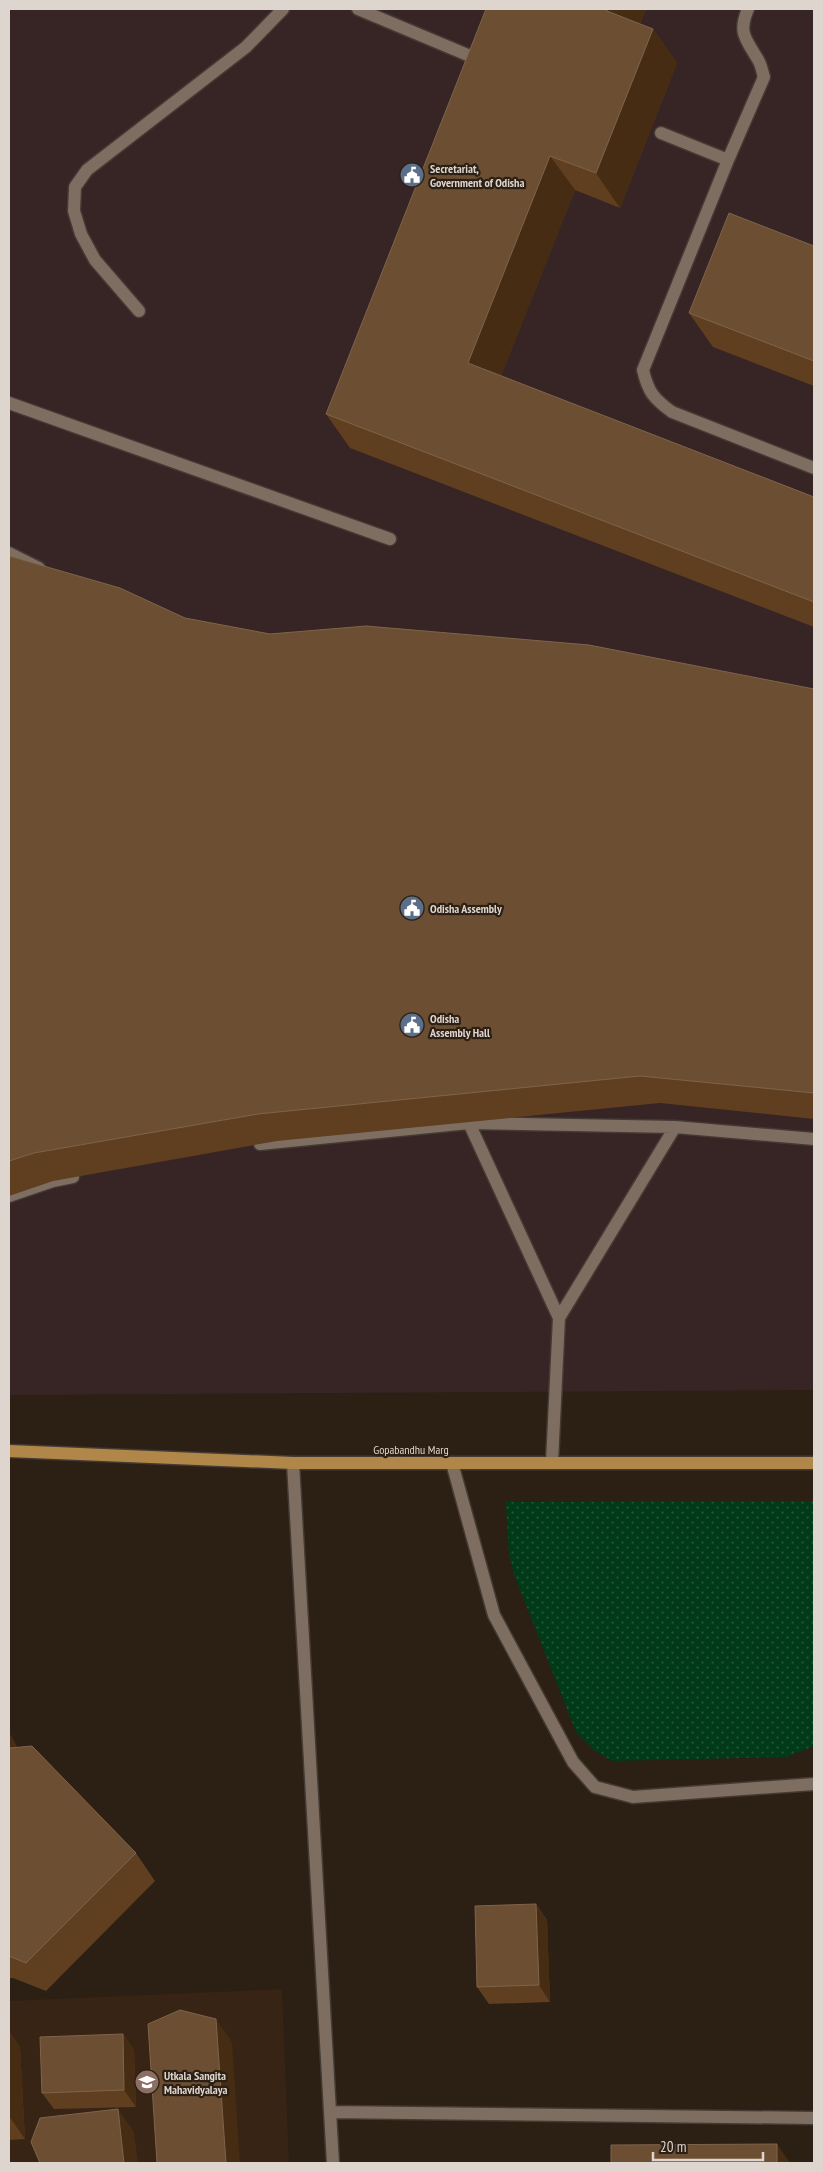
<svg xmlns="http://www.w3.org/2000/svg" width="823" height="2172" viewBox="0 0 823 2172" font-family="'PT Sans Narrow',sans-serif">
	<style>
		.commercial { fill: #372424 }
		.built { fill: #372415 }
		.green { fill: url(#green-dots) }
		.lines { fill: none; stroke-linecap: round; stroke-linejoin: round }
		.minor-casing { stroke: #443a33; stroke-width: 15 }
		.major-casing { stroke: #443a33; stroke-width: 15 }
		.minor { stroke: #7e6e61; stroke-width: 12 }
		.major { stroke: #b08749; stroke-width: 12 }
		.wall { fill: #5f3f20 }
		.shaded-wall { fill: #452c13 }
		.building { fill: #6c4f33; stroke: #7e644b }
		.labels { text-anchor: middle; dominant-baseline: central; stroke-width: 4.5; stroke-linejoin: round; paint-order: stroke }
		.poi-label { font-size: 12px; font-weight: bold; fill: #ded5ce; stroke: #2c1f14; text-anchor: start }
		.street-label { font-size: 12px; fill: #ded5ce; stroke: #2c1f14 }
	</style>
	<defs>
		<pattern id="green-dots" width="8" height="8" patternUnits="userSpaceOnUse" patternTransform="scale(1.25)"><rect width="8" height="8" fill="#003a18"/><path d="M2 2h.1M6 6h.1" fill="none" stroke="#255638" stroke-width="1.8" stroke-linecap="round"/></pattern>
	</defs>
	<rect width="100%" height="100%" fill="#2c1f14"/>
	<path class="commercial" d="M9 9H814V1390L9 1395Z"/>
	<path class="built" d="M282 1989 289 2163H9V2001Z"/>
	<path class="green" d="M814 1501V1746L786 1757 613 1761 595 1751 576 1732 514 1574 509 1555 506 1502Z"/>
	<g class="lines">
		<defs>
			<path id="minor" d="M358 9 482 61
				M661 133 728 160 764 77C762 71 761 63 757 58 745 38 738 32 748 9
				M728 160 643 370C648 392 654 399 672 412L814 468
				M139 311 95 260 81 234 74 211 75 187 87 170 246 47 283 9
				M9 403 390 539
				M9 553 39 568
				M469 1123 675 1127 559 1318 552 1462
				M675 1127 814 1139
				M260 1144 469 1123 559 1318
				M9 1196 53 1181 73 1177
				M293 1463 330 2112 814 2118
				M452 1463 494 1615 573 1762 595 1787 633 1797 814 1784
				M330 2112 333 2163"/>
			<path id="major" d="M9 1451 293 1463H814"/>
		</defs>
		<use href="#minor" class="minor-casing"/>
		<use href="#major" class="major-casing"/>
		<use href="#minor" class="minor"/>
		<use href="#major" class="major"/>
	</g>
	<path class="wall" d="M646 9 640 24 653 29 677 63 620 208 575 190 501 376 814 497V627L350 448 326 414Z
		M814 246V386L713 347 689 313Z
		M9 556 185 618 270 634 814 689V1119L660 1103 277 1141 53 1181 9 1196Z
		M9 1733 14 1741 17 1747 136 1853 155 1881 46 1991 13 1978H9Z
		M536 1904 547 1920 550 2002 489 2004 477 1987Z
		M9 2031 20 2047 25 2139 9 2140Z
		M123 2034 134 2050 136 2107 54 2109 42 2093Z"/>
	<path class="shaded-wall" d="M608 9H646L631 45 607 11Z
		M653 29 677 63 620 208 596 173Z
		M550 156 575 190 493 397 468 363Z
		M9 1733 14 1741 30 1776 10 1748 9 1745Z
		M536 1904 547 1920 550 2002 539 1985Z
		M216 2019 232 2042 240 2163H226Z
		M9 2031 20 2047 25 2139 9 2116Z
		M123 2034 134 2050 136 2107 124 2090Z
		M118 2109 134 2132 138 2163H124Z
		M777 2144 790 2163H777Z"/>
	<path class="building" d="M486 9H608L607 11 653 29 596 173 550 156 468 363 814 497V602L326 414Z
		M729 213 814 246V361L689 313Z
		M9 556 120 588 185 618 270 634 366 626 589 645 814 689V1093L640 1076 258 1114 34 1153 9 1161Z
		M9 1745 10 1748 32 1746 136 1853 26 1963 9 1956Z
		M536 1904 539 1985 477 1987 475 1906Z
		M180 2010 216 2019 226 2163H157L148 2024Z
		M123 2034 124 2090 42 2093 40 2037Z
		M118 2109 124 2163H40L31 2142 40 2118Z
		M777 2144V2163H611V2145Z"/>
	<defs>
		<symbol id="civic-disc" viewBox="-11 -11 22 22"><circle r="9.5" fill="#5c6f8a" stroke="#2c1f14"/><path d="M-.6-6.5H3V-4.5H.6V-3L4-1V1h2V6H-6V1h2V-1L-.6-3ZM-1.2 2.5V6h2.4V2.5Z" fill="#fff"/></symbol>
		<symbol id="university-disc" viewBox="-11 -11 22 22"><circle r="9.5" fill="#8d6e63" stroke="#2c1f14"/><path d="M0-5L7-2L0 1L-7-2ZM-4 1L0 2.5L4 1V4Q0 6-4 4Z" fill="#fff"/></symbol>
	</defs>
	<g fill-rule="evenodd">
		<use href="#civic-disc" x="398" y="161" width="28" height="28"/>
		<use href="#civic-disc" x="398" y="894" width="28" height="28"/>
		<use href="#civic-disc" x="398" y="1011" width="28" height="28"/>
		<use href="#university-disc" x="133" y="2068" width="28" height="28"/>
	</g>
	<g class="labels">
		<g class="poi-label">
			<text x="430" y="168">Secretariat,<tspan x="430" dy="14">Government of Odisha</tspan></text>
			<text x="430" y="908">Odisha Assembly</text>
			<text x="430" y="1018">Odisha<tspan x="430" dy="14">Assembly Hall</tspan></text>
			<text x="164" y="2075">Utkala Sangita<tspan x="164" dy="14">Mahavidyalaya</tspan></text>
		</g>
		<g class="street-label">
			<text x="411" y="1449">Gopabandhu Marg</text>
		</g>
	</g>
	<rect width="823" height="2172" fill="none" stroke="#ded5ce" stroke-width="20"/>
	<path d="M653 2152v8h110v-8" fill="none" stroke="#ded5ce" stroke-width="2.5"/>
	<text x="660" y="2152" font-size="15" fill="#ded5ce" stroke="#2c1f14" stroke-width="4" paint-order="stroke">20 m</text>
</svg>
